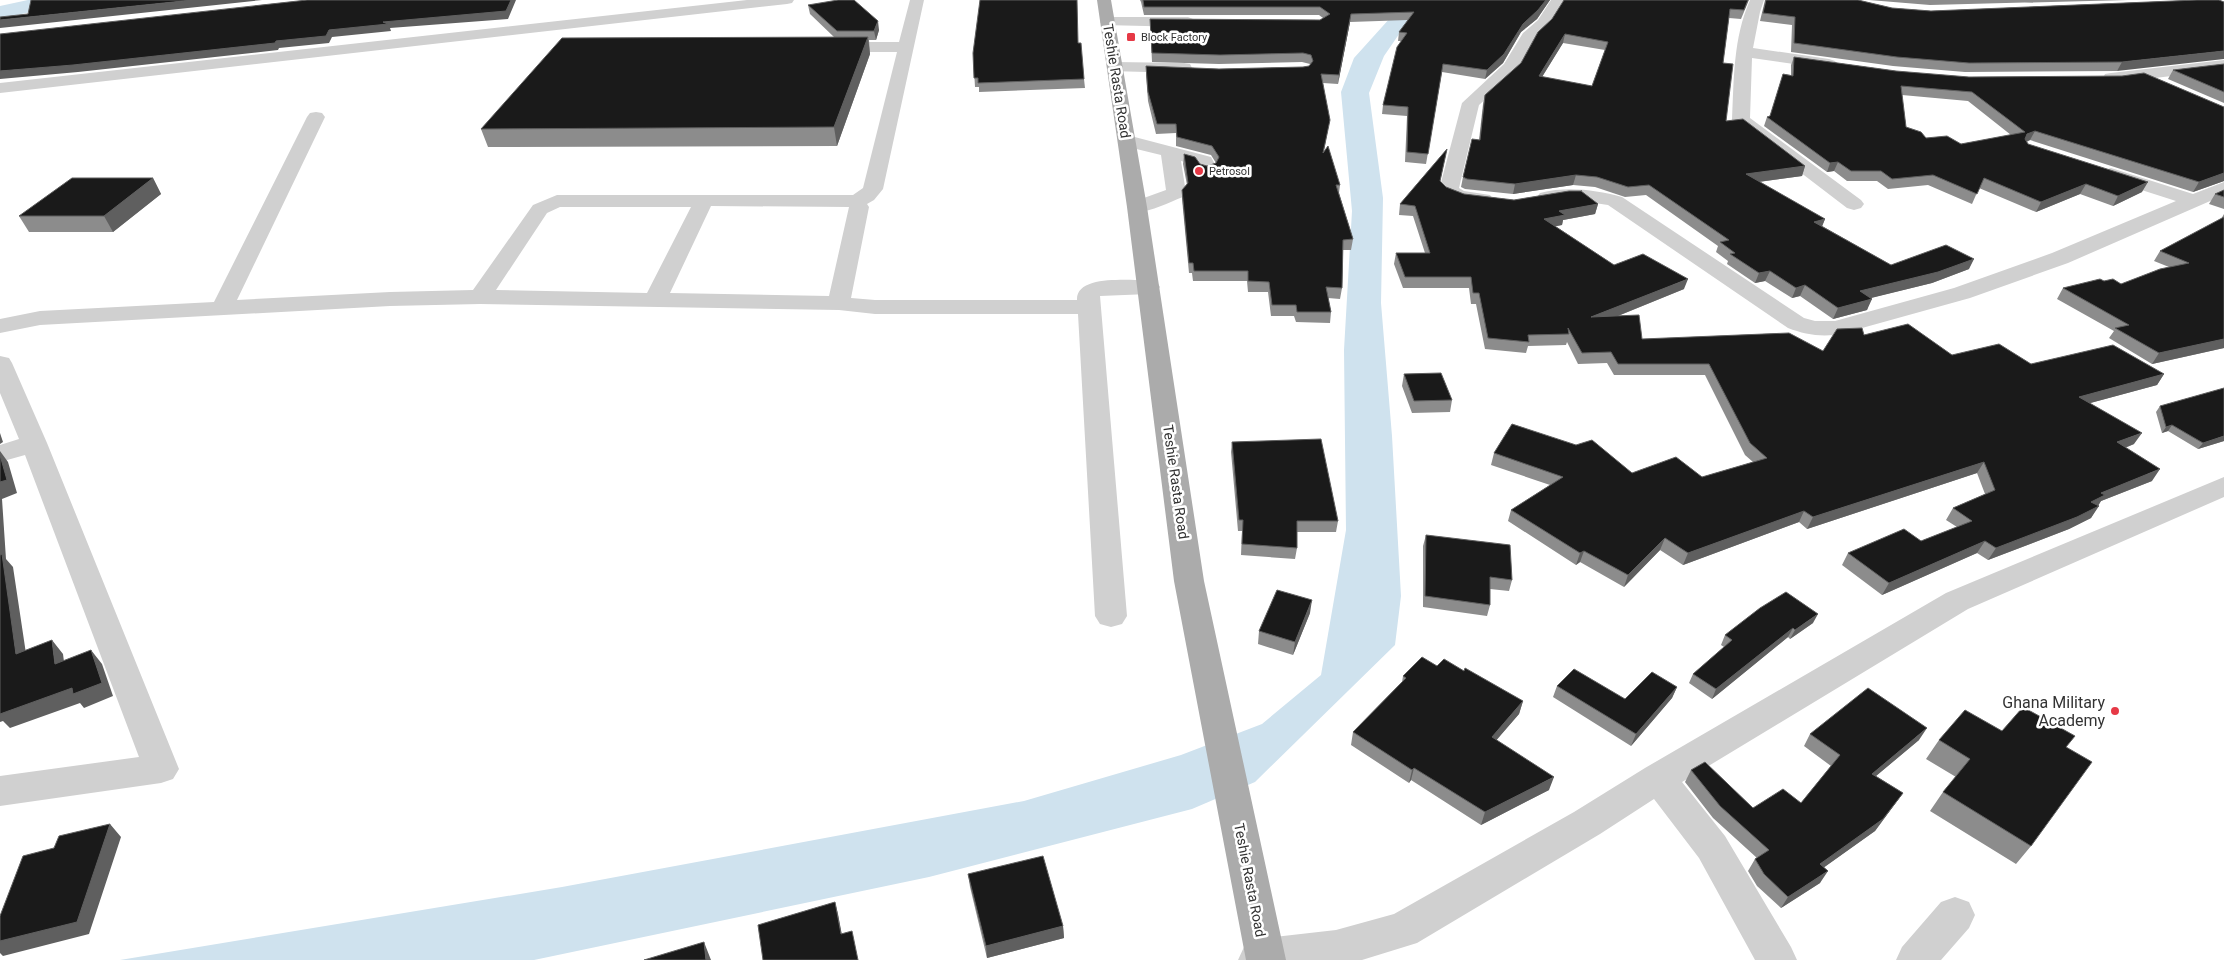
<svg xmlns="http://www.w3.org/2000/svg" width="2224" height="960" viewBox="0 0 2224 960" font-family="Roboto,sans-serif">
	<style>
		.water { fill: #cfe2ee }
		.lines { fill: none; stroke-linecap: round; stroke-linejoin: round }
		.minor { fill: #d0d0d0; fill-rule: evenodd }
		.major { fill: #ababab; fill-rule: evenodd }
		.wall { fill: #8c8c8c; fill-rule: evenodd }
		.shaded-wall { fill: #5f5f5f }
		.building { fill: #1a1a1a; stroke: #5f5f5f; fill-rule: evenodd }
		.poi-dot { fill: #e63946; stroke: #fff; stroke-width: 2 }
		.labels { text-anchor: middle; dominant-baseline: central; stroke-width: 5; stroke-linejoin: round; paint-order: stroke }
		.far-poi-label { font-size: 11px; fill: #333; stroke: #fff; text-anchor: start }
		.street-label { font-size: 14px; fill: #333; stroke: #fff }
		.near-poi-label { font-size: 16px; fill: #333; stroke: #fff; text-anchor: end }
	</style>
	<rect width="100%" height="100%" fill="#fff"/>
	<path class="water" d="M28 0H82L0 19V6Z
		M1417 8 1384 56 1369 93 1383 198 1381 303 1392 436 1401 596 1395 645 1255 782 1192 809 929 877 534 960H120L562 887 1024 801 1181 755 1262 724 1321 675 1346 530 1344 350 1352 211 1341 92 1354 58 1391 17Z"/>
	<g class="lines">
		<path class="minor" d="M747 0H794L792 3 787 4 0 93V83Z
			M910 0H924L883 189 874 200 867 204 869 207 851 298 875 300H1077C1076 274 1131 281 1149 280L1157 282 1160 287 1157 292 1149 294 1100 296 1127 616 1122 624 1111 627 1100 624 1095 616 1078 314H875L839 310 480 304 390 306 40 325 0 333V319L40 311 214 302 307 117 310 113 316 112 322 113 325 117 237 300 390 292 473 290 533 205 557 195H853L863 188 897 52H833L827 50 825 47 827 44 833 42H899ZM711 206 849 207 829 296 670 293ZM560 207H691L647 293 496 290 547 213Z
			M1551 0H1565L1549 26 1535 39 1517 71 1479 105 1459 188 1464 191 1490 195 1493 199 1490 203C1475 207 1449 204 1439 190L1462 103 1504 64 1523 33 1538 20Z
			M1750 0H1764L1760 12 1753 48 1829 59 1835 61 1837 64 1835 67 1829 69 1752 58 1750 118 1861 200 1864 204 1861 208 1854 210 1847 208 1732 120C1734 80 1733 38 1750 0Z
			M1108 17H1188L1193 19 1196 22 1193 25 1188 27 1103 25 1100 22 1103 19Z
			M2224 60V70L2111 83 2105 82 2103 78 2105 74 2111 73Z
			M1115 62 1184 63 1190 64 1192 68 1190 72 1184 73 1109 71 1107 67 1109 63Z
			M1127 135 1211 157 1217 168 1214 172 1207 174 1200 172 1196 165 1181 161 1186 193 1183 197C1167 203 1146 215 1130 211L1127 207 1130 203 1166 190 1161 155 1120 145 1118 141 1120 137Z
			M2111 168 2193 194 2224 182V195L2068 263 1970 298 1844 333C1825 338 1806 335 1788 328L1608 205 1581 201 1547 203 1540 201 1537 197 1540 193C1568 186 1595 190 1622 197L1804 318 1815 321H1835L1954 288 2052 253 2176 201 2104 178 2101 174 2104 170Z
			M0 356 9 358 12 363 47 443 179 769 173 779 161 783 0 806V776L139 757 25 455 0 462V445L19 439 0 393Z
			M2224 477V497L1968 609 1682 782 1725 836 1791 947 1797 960H1755L1699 858 1654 799 1600 834 1417 943 1362 960H1238L1244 947 1266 938 1336 930 1394 914 1574 812 1645 768 1946 593Z
			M1955 897 1969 902 1975 915 1969 928 1941 960H1896L1902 947 1941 902Z"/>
		<path class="major" d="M1097 0H1111L1147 207 1204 581 1286 960H1246L1174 581 1127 207Z"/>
	</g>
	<path class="wall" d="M1140 0H1550L1537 19 1521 32 1503 63 1485 79 1442 72 1426 164 1405 162 1407 116 1382 114 1383 105 1401 41H1398L1399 32 1408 20 1350 22 1338 84 1323 83 1328 129 1324 151 1340 185 1339 193 1353 239 1351 250H1343L1342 288 1340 299 1328 298 1331 312 1330 323 1296 322 1294 316H1271L1268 292H1248L1247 281H1193L1192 273H1189L1182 199V190L1187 185 1183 164 1184 154 1200 164 1207 166 1216 163 1211 155 1176 146V133L1156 134 1148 101 1146 75V66L1219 69 1303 67 1309 66 1310 65V64L1302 62 1219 64 1152 62 1150 19 1320 20 1323 18 1319 15H1144L1141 2Z
		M1749 0 1741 19 1729 18 1723 63 1726 121 1805 166 1802 176 1759 182 1825 219 1822 226 1891 265 1969 269 1932 283 1870 298 1867 310 1833 319 1800 296 1792 298 1765 281 1755 283 1727 264 1728 261 1716 252 1718 246 1646 195 1625 197 1595 187 1573 185 1513 194 1465 189 1461 187 1463 177 1479 140 1483 104 1485 95 1521 63 1552 19ZM1563 43 1605 50 1592 86 1542 77Z
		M1765 0H1858L1892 8 1931 11 2197 0 2117 71 1965 72 1893 66 1791 52 1792 25 1760 21Z
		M1869 0H2128L1930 5Z
		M808 5 879 30 876 40H869L870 54 837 146 488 147 481 129 834 37 810 14Z
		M1078 43 1084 79 1085 88 979 92V87H975L973 53Z
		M1794 57 1896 71 2224 107V181L2193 192 2030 140 2027 142 2028 144 2142 192 2113 206 2080 194 2036 212 1979 188 1972 204 1928 185 1888 189 1877 181H1847L1834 171 1827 172 1764 126 1767 117 1770 116 1783 74 1791 75V65ZM1902 95 1968 101 2011 135 1961 144 1926 138 1906 127Z
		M2224 64V103L2168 79 2173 70Z
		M1447 149 1440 182 1446 187 1464 194 1514 200 1582 191V192L1598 204 1595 214 1563 220 1562 225 1555 226 1614 265 1684 289 1618 316 1642 339 1823 351 1864 335 1952 355 2031 364 2164 374 2157 385 2090 403 2134 444 2125 448 2152 481 2101 501 2091 518 2069 529 1988 560 1977 553 1882 595 1842 565 1848 553 1921 541 1957 527 1946 520 1953 508 1985 494 1977 473 1807 529 1799 522 1683 565 1660 550 1624 587 1580 562 1576 565 1508 521 1511 510 1550 485 1491 465 1494 453 1632 473 1702 477 1753 462 1745 455 1705 375H1614L1607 363 1578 364 1567 342 1566 345 1528 346 1526 353 1485 349 1476 304H1471L1469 288H1403L1394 264 1396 253H1425L1413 216 1399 215 1400 204Z
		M153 178 161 194 113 232H29L19 216Z
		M2224 190V209L2209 204 2215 194Z
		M2224 214V348L2152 364 2109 338 2114 331 2057 299 2063 288 2104 281 2121 284 2169 267 2154 261 2160 251 2221 219Z
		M1404 374 1452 400 1450 412 1412 413 1402 386Z
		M2160 406 2224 441 2198 449 2168 431 2162 433 2156 412Z
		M1232 442 1338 521 1336 532H1297V548L1295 559 1241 555 1242 531H1238L1231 452Z
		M1426 535 1512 580 1509 591 1490 589V605L1487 616 1423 607V546Z
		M1310 613 1293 655 1258 644 1259 631Z
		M1813 623 1790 639 1788 637 1712 699 1689 683 1693 674 1724 647 1721 645 1725 635Z
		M1437 666 1464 671 1523 701 1519 714 1496 740 1549 790 1481 825 1411 780 1409 783 1351 745 1353 732 1402 682 1403 676Z
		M1557 686 1625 699 1677 687 1672 698 1631 746 1553 697Z
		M2002 731 2066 747 2031 846 2016 864 1930 811 1943 792 1956 777 1926 759 1939 740Z
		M1810 734 1919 740 1876 776 1903 793 1875 831 1824 867 1820 883 1781 908 1757 886 1748 871 1755 859 1757 858 1713 818 1685 782 1691 770 1753 808 1801 803 1831 766 1804 746Z
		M968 874 1063 926 1064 938 987 958 970 887Z"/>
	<path class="shaded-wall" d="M193 0H262L0 28V20Z
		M511 0H516L508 19 390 28 391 31 332 37 329 43 279 48 278 50 78 72 0 79V71L276 41 329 30Z
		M1546 0H1550L1537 19 1521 32 1503 63 1485 79 1487 70 1523 24Z
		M1351 14 1350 22 1338 84 1339 75Z
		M878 21 879 30 876 40 874 31Z
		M1565 34 1563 43 1537 85 1539 76Z
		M868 37 870 54 837 146 834 127Z
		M2224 51V59L2117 71 2122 62Z
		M2035 131 2030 140 2022 143 2027 134Z
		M1838 162 1834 171 1827 172 1830 163Z
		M1805 166 1802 176 1742 184 1746 174Z
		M2224 173V181L2193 192 2199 182Z
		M1576 175 1573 185 1513 194 1515 184Z
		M153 178 161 194 113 232 104 216Z
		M2148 182 2142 192 2113 206 2118 196Z
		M2086 184 2080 194 2036 212 2041 202Z
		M1598 204 1595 214 1563 220 1562 225 1542 229 1544 219 1559 211Z
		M1825 219 1821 229 1814 222Z
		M1974 259 1969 269 1932 283 1855 302 1860 291Z
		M1770 271 1765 281 1755 283 1759 273Z
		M1688 279 1684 289 1588 328 1591 317Z
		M1805 285 1800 296 1792 298 1796 288Z
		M1872 299 1867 310 1833 319 1838 308Z
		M2224 339V348L2152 364 2159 353Z
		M2164 374 2157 385 2072 408 2079 397Z
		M2172 425 2168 431 2162 433 2166 427Z
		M0 433 3 442 0 444Z
		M2142 433 2134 444 2109 454 2117 442Z
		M2224 436V441L2198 449 2203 443Z
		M0 451 8 462 17 493 2 499 6 559 13 567 28 667 16 654 0 560Z
		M1984 462 1977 473 1807 529 1813 517Z
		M2160 469 2152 481 2101 501 2097 507 2091 502 2101 493Z
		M2099 506 2091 518 2069 529 1988 560 1996 548Z
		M1804 511 1799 522 1683 565 1688 553Z
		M1665 538 1660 550 1624 587 1628 575Z
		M1985 541 1977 553 1882 595 1889 583Z
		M1584 551 1580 562 1576 565 1580 553Z
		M1312 600 1310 613 1293 655 1295 642Z
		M1818 614 1813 623 1790 639 1795 630Z
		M1793 628 1788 637 1712 699 1716 689Z
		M52 640 63 654 66 677 55 664Z
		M91 650 102 664 113 696 84 708 80 703 10 728 3 721 0 722V708Z
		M1677 687 1672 698 1631 746 1636 734Z
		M1523 701 1519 714 1488 750 1492 737Z
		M1927 728 1919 740 1864 786 1872 774Z
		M1414 768 1411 780 1409 783 1412 770Z
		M1554 777 1549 790 1481 825 1485 812Z
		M1903 793 1875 831 1812 876 1820 864Z
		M110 824 121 837 89 934 3 956 0 953V941Z
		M1828 871 1820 883 1781 908 1788 897Z
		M835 902 838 914 844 946 841 934Z
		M1063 926 1064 938 987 958 986 946Z
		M704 942 711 960H706Z"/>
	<path class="building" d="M31 0H193L0 20V17L28 14Z
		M307 0H511L506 11 383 22 388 24 329 30 326 36 276 41 275 43 73 65 0 71V34Z
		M838 0H854L878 21 874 31H837L808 5Z
		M980 0H1077L1078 43H1081L1084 79 978 83V78H974L973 53Z
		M1143 0H1546L1538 10 1523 24 1504 54 1487 70 1443 64 1428 154 1407 152 1408 107 1383 105 1397 47 1407 33 1399 32 1414 12 1351 14 1339 75 1321 74 1330 120 1323 153 1328 146 1340 185H1336L1353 239 1343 240 1342 288 1326 287 1331 312H1297L1296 305H1272L1269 282 1248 281V271H1194L1193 263H1189L1182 190 1188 183 1184 154 1195 157 1200 164 1207 166 1216 163 1219 157 1212 146 1177 137 1176 124H1157L1148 92 1146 66 1219 69 1303 67 1309 66 1313 61 1311 55 1303 53 1220 55 1152 53 1150 19 1320 20 1330 14 1320 7H1144Z
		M1564 0H1748L1744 10 1730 9 1723 63 1733 64 1726 121 1743 119 1805 166 1746 174 1825 219 1814 222 1891 265 1946 245 1974 259 1938 272 1860 291 1872 299 1838 308 1805 285 1796 288 1770 271 1759 273 1730 254 1735 253 1720 242 1729 240 1649 185 1628 187 1597 177 1576 175 1515 184 1467 179 1463 177 1472 139 1480 140 1485 95 1521 63 1538 32 1552 19ZM1565 34 1608 42 1592 86 1539 76Z
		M1766 0H1858L1892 8 1931 11 2197 0H2219L2224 2V51L2122 62 1969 63 1897 57 1794 43 1795 17 1763 13Z
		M868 37 834 127 481 129 562 38Z
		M1794 57 1896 71 1969 77 2122 76 2144 73 2224 107V173L2199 182 2035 131 2027 134 2025 139 2028 144 2148 182 2118 196 2086 184 2041 202 1984 178 1977 194 1933 175 1892 179 1881 171H1851L1838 162 1830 163 1767 117 1770 116 1783 74 1793 76ZM1901 86 1972 92 2025 132 1961 144 1947 136 1926 138 1921 132 1906 127Z
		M2224 64V92L2173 70Z
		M1447 149 1440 181 1446 187 1464 194 1514 200 1569 191H1582H1581L1598 204 1559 211 1565 215 1544 219 1614 265 1643 254 1688 279 1591 317 1639 315 1642 339 1789 333 1823 351 1837 329 1862 328 1864 335 1908 324 1952 355 1999 344 2031 364 2113 345 2164 374 2079 397 2142 433 2117 442 2160 469 2101 493 2105 495 2091 502 2099 506 2077 517 1996 548 1985 541 1889 583 1848 553 1904 529 1921 541 1972 521 1953 508 1995 490 1984 462 1813 517 1804 511 1688 553 1665 538 1628 575 1584 551 1580 553 1511 510 1563 477 1494 453 1512 424 1576 445 1592 440 1632 473 1676 457 1702 477 1767 458 1750 443 1709 364H1618L1611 352 1582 353 1568 328 1569 334 1528 335 1529 342 1488 338 1479 293H1473L1471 277H1405L1396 253H1430L1415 206 1400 204Z
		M72 178H153L104 216H19Z
		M2224 190V197L2215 194Z
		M2224 217V339L2159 353 2115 328 2129 325 2063 288 2100 279 2104 281 2113 279 2121 284 2160 269 2189 263 2160 251Z
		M1441 373 1452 400 1414 401 1404 374Z
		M2224 388V436L2203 443 2172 425 2166 427 2160 406Z
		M1321 439 1338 521H1297V548L1242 544 1243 520H1239L1232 442Z
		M0 455 7 480 0 482Z
		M1426 535 1510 545 1512 580 1490 577V605L1425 596Z
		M2 554 16 654 52 640 55 664 91 650 102 683 73 694 72 688 0 714V555Z
		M1277 590 1312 600 1295 642 1259 631Z
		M1786 592 1818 614 1795 630 1793 628 1716 689 1693 674 1732 640 1725 635 1760 608Z
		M1422 657 1437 666 1444 659 1464 671 1465 668 1523 701 1492 737 1554 777 1485 812 1414 768 1412 770 1353 732 1406 678 1403 676Z
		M1574 669 1625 699 1652 672 1677 687 1636 734 1557 686Z
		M1868 688 1927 728 1872 774 1903 793 1883 819 1820 864 1828 871 1788 897 1764 874 1755 859 1769 850 1720 806 1691 770 1705 762 1753 808 1783 789 1801 803 1840 755 1810 734Z
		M2023 707 2075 736 2066 747 2092 762 2031 846 1943 792 1970 759 1939 740 1965 710 2002 731Z
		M110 824 77 922 0 941V916L23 856 54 848 59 836Z
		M1043 856 1063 926 986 946 968 874Z
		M835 902 841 934 852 931 858 960H763L758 925Z
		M704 942 706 960H644Z"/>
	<g class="poi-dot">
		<rect x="1126" y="32" width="10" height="10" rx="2.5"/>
		<circle cx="1199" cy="171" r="5"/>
		<circle cx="2115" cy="711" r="5"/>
	</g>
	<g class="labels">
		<g class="far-poi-label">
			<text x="1141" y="37">Block Factory</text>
			<text x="1209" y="171">Petrosol</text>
		</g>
		<g class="street-label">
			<text transform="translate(1117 81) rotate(81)">Teshie Rasta Road</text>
			<text transform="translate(1176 482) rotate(82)">Teshie Rasta Road</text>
			<text transform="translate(1250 880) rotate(79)">Teshie Rasta Road</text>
		</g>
		<g class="near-poi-label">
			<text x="2105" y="702">Ghana Military<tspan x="2105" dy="18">Academy</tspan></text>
		</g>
	</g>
</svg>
